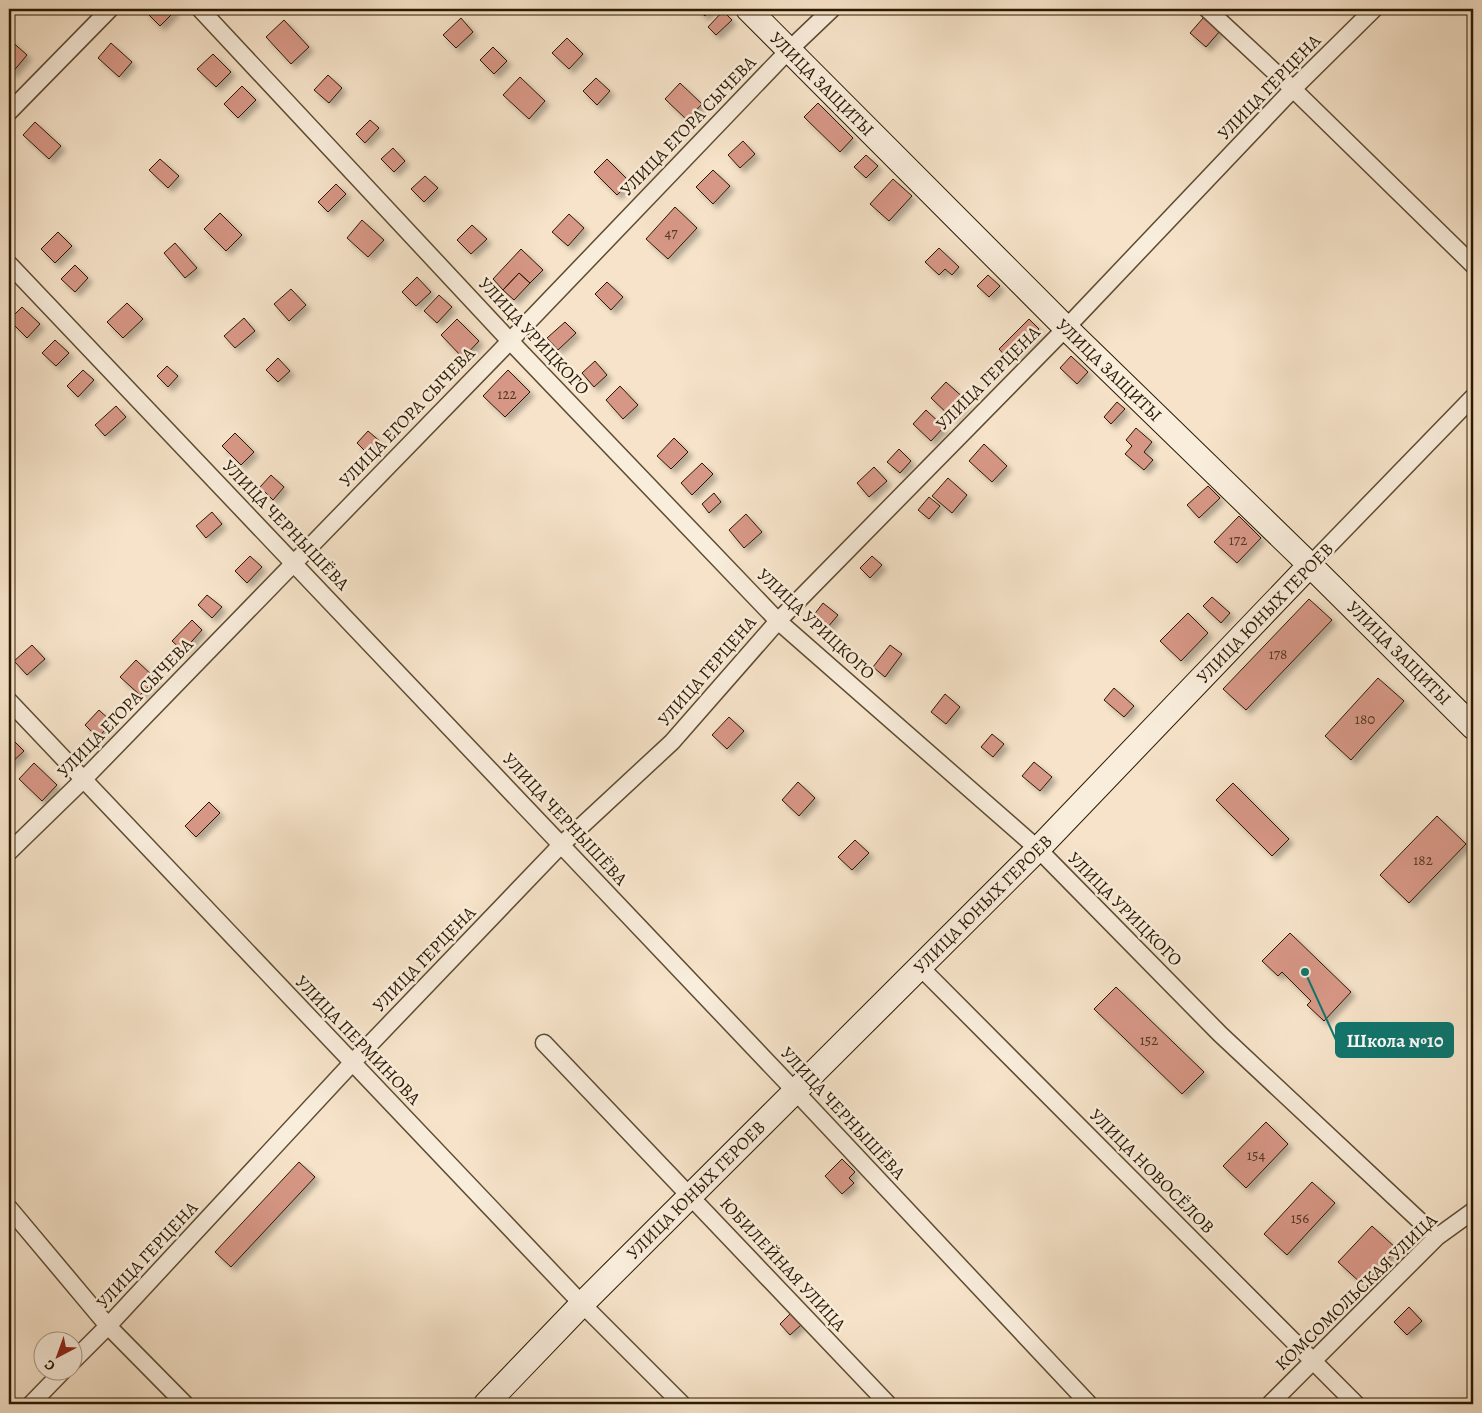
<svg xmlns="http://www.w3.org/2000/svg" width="1482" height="1413" viewBox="0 0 1482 1413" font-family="Alegreya,serif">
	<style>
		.building { fill: #d79786; stroke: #2b1900; filter: url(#shadow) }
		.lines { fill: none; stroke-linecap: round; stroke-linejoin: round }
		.street-casing { stroke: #5e4c32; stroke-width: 19 }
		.secondary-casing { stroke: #2b1900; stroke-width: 26 }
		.street { stroke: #f9eddc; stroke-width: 16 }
		.secondary { stroke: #f9eddc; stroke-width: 24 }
		.labels { text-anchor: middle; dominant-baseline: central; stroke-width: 5; stroke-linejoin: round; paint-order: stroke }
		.number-label { font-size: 15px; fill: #563822 }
		.street-label { font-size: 18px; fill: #2b1900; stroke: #f9eddc }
		.leader { fill: none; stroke: #0f766e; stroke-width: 2 }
		.callout-dot { fill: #0f766e; stroke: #f9eddc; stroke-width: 2 }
		.callout { fill: #0f766e; stroke: #0f766e; stroke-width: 2 }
		.callout-label { font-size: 19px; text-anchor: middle; font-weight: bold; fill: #fff }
	</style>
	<defs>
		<filter id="shadow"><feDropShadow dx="4.5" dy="4.5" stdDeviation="2.5" flood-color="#0004"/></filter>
	</defs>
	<rect width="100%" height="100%" fill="#f6e3c9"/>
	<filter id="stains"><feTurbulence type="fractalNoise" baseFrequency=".004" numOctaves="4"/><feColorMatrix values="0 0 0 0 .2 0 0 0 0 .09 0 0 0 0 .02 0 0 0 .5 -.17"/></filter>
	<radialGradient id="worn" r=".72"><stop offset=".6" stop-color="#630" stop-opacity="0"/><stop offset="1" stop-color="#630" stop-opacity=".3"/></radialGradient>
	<path class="building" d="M145 9H173L175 11 160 26 144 10Z
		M697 9H712L705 16Z
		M723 11 732 20 716 35 708 27Z
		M1204 17 1220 31 1206 47 1190 33Z
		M461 18 473 32 456 48 443 35Z
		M284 20 309 47 291 64 266 37Z
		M567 38 583 54 569 69 552 53Z
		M9 39 27 55 12 73 9 70Z
		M111 43 132 62 119 77 98 58Z
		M493 47 507 61 494 74 480 60Z
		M213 54 231 72 216 87 197 69Z
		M328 75 342 88 329 103 314 90Z
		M520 77 545 101 529 119 503 95Z
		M596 78 610 91 597 105 583 91Z
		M680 83 702 104 687 120 665 99Z
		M242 86 256 100 238 118 224 104Z
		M818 103 853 138 840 152 804 117Z
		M370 120 379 128 365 143 356 134Z
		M35 122 61 146 49 159 23 135Z
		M743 141 755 154 740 168 728 155Z
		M393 148 405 161 394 172 381 159Z
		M866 155 878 166 866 178 854 167Z
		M160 159 179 176 168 188 149 170Z
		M607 159 630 182 617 195 594 172Z
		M713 170 730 186 713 204 696 187Z
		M425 176 438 188 424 202 411 189Z
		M893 179 912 196 889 221 870 204Z
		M336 184 346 194 328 212 318 202Z
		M675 207 697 228 668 259 646 239Z
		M220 213 242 235 226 251 204 229Z
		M569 214 584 228 568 246 552 232Z
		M362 220 384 240 368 257 347 238Z
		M472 225 487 239 471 254 457 240Z
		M58 232 72 246 55 263 41 249Z
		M175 243 197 268 185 278 164 253Z
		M939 248 959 267 952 275 945 269 939 275 925 262Z
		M521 249 543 270 530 283 519 273 503 290 493 279Z
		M75 265 88 278 75 292 61 279Z
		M519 273 530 283 514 300 503 290Z
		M988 275 1000 286 989 297 977 286Z
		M417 277 431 292 416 306 402 292Z
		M607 282 623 297 611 310 595 294Z
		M291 289 306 305 289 321 274 304Z
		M439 295 452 307 437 323 424 311Z
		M127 303 143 319 123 338 107 322Z
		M22 307 40 324 27 338 9 320Z
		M244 318 255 331 235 348 224 336Z
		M457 319 479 341 463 358 441 335Z
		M1029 319 1039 329 1008 359 999 349Z
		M565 322 576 333 558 350 547 338Z
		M55 340 69 353 56 366 42 353Z
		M1071 356 1088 372 1077 384 1060 368Z
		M278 358 290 371 278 382 266 370Z
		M595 361 607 375 594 387 582 373Z
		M167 366 178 376 168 387 157 376Z
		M83 370 94 380 78 397 67 386Z
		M508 370 530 392 505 417 483 396Z
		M946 382 967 401 952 418 931 398Z
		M620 386 638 405 623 419 606 400Z
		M1117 402 1125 409 1111 424 1104 417Z
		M116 406 126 417 105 436 95 425Z
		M926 410 944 427 931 441 913 424Z
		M1136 428 1152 442 1144 452 1153 460 1144 470 1125 454 1132 446 1126 440Z
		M368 431 382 443 370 456 357 443Z
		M235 433 254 452 241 465 222 446Z
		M674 438 688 452 671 469 657 456Z
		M984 444 1007 466 992 482 969 461Z
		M899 449 911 461 900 473 887 462Z
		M702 463 713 474 692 495 681 483Z
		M874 467 887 481 869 497 857 483Z
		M271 475 284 487 273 500 260 487Z
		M948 478 967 495 952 513 932 496Z
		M1208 486 1220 498 1199 518 1187 505Z
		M714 493 721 502 709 513 702 504Z
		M929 497 940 506 929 519 918 510Z
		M212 512 222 524 206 538 196 526Z
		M746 514 762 532 744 548 729 530Z
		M1239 516 1261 538 1237 563 1214 542Z
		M250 556 262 567 247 583 235 571Z
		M872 556 882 565 870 578 860 568Z
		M207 595 222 607 212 618 198 605Z
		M1212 597 1230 613 1221 623 1203 606Z
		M1309 599 1332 620 1246 710 1223 689Z
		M823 603 838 615 827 628 813 616Z
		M1188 613 1208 633 1181 661 1160 641Z
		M192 620 202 630 183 651 172 641Z
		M32 645 45 659 27 675 14 661Z
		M890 645 902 654 885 677 873 667Z
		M136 660 156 679 140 695 120 677Z
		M1378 678 1404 701 1351 760 1325 736Z
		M1114 688 1134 706 1124 717 1104 700Z
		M945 694 960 707 946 724 931 712Z
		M99 710 112 722 98 738 85 725Z
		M729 717 744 731 727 749 712 735Z
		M992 734 1004 744 993 757 981 747Z
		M11 738 24 751 9 765V740Z
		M1034 762 1052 777 1040 791 1022 776Z
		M34 763 57 785 42 801 19 779Z
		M798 782 815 798 799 816 782 800Z
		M1233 783 1289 839 1272 856 1216 800Z
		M209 802 220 813 196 837 185 826Z
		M1437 816 1466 844 1409 903 1380 875Z
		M855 840 869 853 852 870 838 857Z
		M1290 933 1351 992 1324 1021 1307 1005 1311 1001 1282 972 1278 976 1262 961Z
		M1116 987 1204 1072 1182 1094 1094 1009Z
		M1266 1122 1288 1144 1246 1188 1223 1166Z
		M842 1159 855 1172 849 1178 854 1183 842 1194 825 1176Z
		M299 1162 315 1177 231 1267 215 1252Z
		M1312 1182 1335 1203 1287 1255 1264 1234Z
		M1372 1226 1397 1249 1363 1285 1338 1262Z
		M1409 1307 1422 1321 1407 1335 1394 1322Z
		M791 1313 802 1324 790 1335 780 1324Z"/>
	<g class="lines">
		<defs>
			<path id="street" d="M200 9 510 341 778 621 1038 849 1220 1034 1437 1237
				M1207 9 1293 89 1473 265
				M9 112 110 9
				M9 264 795 1091 1089 1404
				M1310 565 1473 397
				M9 701 582 1304 682 1404
				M9 852 83 780 510 341 789 50 832 9
				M920 967 1356 1404
				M544 1043 888 1404
				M9 1208 108 1326 185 1404
				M72 1362 108 1326 352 1063 561 845 672 742 778 621 1066 328 1293 89 1374 9
				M31 1404 64 1370
				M1270 1404 1437 1237 1473 1211"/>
			<path id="secondary" d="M748 9 1066 328 1310 565 1473 727
				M486 1404 582 1304 1038 849 1310 565"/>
		</defs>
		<use href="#street" class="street-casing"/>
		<use href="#secondary" class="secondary-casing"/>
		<use href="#street" class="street"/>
		<use href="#secondary" class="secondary"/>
	</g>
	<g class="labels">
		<g class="number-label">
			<text x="671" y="233">47</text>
			<text x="507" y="394">122</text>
			<text x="1238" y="540">172</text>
			<text x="1278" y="654">178</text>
			<text x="1365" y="719">180</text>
			<text x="1423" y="860">182</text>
			<text x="1149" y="1040">152</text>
			<text x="1256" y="1155">154</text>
			<text x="1300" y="1218">156</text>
		</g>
		<g class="street-label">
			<text transform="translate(822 84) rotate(45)">УЛИЦА ЗАЩИТЫ</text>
			<text transform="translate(1269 87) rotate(-46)">УЛИЦА ГЕРЦЕНА</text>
			<text transform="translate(688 126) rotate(-46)">УЛИЦА ЕГОРА СЫЧЕВА</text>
			<text transform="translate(534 336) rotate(47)">УЛИЦА УРИЦКОГО</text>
			<text transform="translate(1109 370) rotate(44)">УЛИЦА ЗАЩИТЫ</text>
			<text transform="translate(988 378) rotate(-45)">УЛИЦА ГЕРЦЕНА</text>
			<text transform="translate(407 417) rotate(-46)">УЛИЦА ЕГОРА СЫЧЕВА</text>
			<text transform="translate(286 525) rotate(46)">УЛИЦА ЧЕРНЫШЁВА</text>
			<text transform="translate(1265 613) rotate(-46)">УЛИЦА ЮНЫХ ГЕРОЕВ</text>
			<text transform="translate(816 624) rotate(43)">УЛИЦА УРИЦКОГО</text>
			<text transform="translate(1399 653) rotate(45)">УЛИЦА ЗАЩИТЫ</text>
			<text transform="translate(707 671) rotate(-49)">УЛИЦА ГЕРЦЕНА</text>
			<text transform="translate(125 708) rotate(-46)">УЛИЦА ЕГОРА СЫЧЕВА</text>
			<text transform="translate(565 819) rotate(47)">УЛИЦА ЧЕРНЫШЁВА</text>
			<text transform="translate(983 904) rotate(-45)">УЛИЦА ЮНЫХ ГЕРОЕВ</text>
			<text transform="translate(1125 909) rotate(45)">УЛИЦА УРИЦКОГО</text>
			<text transform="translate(424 959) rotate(-46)">УЛИЦА ГЕРЦЕНА</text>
			<text transform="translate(358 1040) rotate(46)">УЛИЦА ПЕРМИНОВА</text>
			<text transform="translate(843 1113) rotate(47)">УЛИЦА ЧЕРНЫШЁВА</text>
			<text transform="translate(1152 1171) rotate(45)">УЛИЦА НОВОСЁЛОВ</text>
			<text transform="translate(696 1190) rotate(-45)">УЛИЦА ЮНЫХ ГЕРОЕВ</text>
			<text transform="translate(147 1255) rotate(-47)">УЛИЦА ГЕРЦЕНА</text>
			<text transform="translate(783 1264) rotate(47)">ЮБИЛЕЙНАЯ УЛИЦА</text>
			<text transform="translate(1356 1292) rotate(-44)">КОМСОМОЛЬСКАЯ УЛИЦА</text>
		</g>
	</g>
	<path class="leader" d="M1305 972L1336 1040"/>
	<circle class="callout-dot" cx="1305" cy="972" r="5"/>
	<rect class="callout" x="1336" y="1023" width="117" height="34" rx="5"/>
	<g class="callout-label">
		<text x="1395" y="1047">Школа №10</text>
	</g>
	<rect width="1482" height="1413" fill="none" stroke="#f6e3c9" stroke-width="30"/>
	<rect x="10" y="10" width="1462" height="1393" fill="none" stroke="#2b1900" stroke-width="2.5"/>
	<rect x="15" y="15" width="1452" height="1383" fill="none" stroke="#2b1900"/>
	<g transform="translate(58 1356) rotate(221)"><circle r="24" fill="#f9eddc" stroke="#a79884"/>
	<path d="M0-4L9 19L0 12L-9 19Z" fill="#8f2418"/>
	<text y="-8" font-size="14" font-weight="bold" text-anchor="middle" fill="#2b1900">С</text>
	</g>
	<rect width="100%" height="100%" filter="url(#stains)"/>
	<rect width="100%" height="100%" fill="url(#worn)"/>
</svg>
